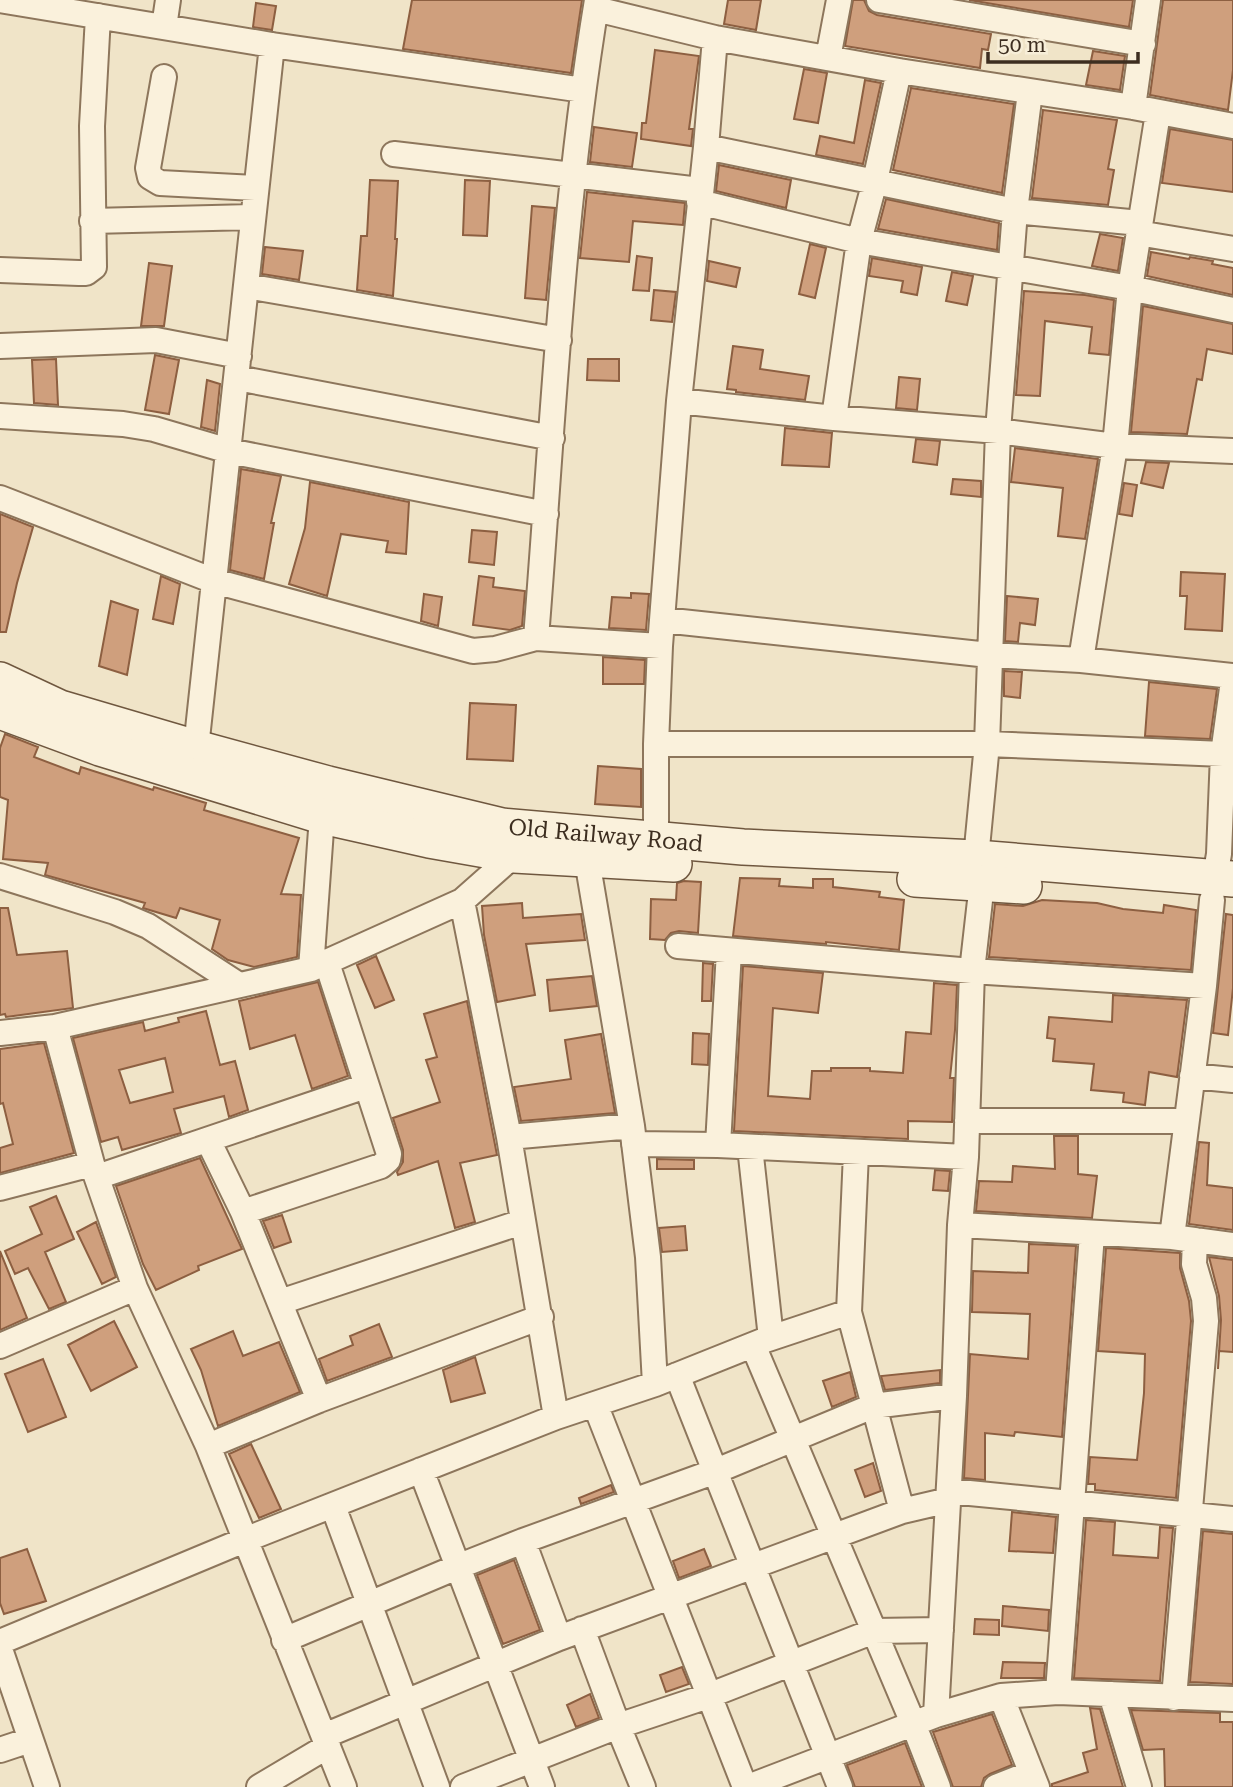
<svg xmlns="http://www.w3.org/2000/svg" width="1233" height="1787" viewBox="0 0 1233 1787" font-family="'Roboto Serif',serif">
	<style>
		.building { fill: #cf9f7d; stroke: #8d5f41; stroke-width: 2; fill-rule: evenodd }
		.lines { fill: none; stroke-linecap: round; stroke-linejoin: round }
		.minor-casing { stroke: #8d765c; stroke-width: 28 }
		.secondary-casing { stroke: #6f573f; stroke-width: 38 }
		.minor { stroke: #faf1dc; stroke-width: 24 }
		.secondary { stroke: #faf1dc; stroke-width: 35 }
		.labels { text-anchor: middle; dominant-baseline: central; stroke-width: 5; stroke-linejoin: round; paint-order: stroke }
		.street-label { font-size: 23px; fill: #3d2e20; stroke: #f7eed8 }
	</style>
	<rect width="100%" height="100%" fill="#f0e4c8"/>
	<path class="building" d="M412 0H582L571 73 403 49Z
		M728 0H761L756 30 724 24Z
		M853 0H864L869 11 877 15 991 34 988 50 982 49 980 68 845 46Z
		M969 0H1133L1129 27Z
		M1163 0H1233V70L1228 110 1150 95Z
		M256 3 276 6 272 30 253 27Z
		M655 50 699 56 689 129H693L691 146 641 139 642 123H646Z
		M1093 51 1125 56 1120 90 1086 85Z
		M804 69 827 73 818 123 794 119Z
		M865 80 881 83 863 164 816 155 820 136 854 143Z
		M911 88 1014 104 1002 193 893 170Z
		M1043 110 1117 120 1108 169 1114 170 1108 205 1032 198Z
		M594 127 637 133 632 167 590 162Z
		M1170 129 1233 140V192L1162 183Z
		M719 165 791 180 786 208 716 191Z
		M370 180 398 181 395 239H397L393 296 357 290 361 236H367Z
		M465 180 490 181 487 236 463 235Z
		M587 192 685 203 683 225 633 221 629 262 580 258Z
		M886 199 999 223 997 250 878 229Z
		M532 206 555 208 546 300 525 298Z
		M1100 234 1123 238 1118 271 1092 266Z
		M810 244 826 248 815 298 799 294Z
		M265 247 303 251 299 280 262 274Z
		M1151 252 1189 259 1190 257 1213 261 1212 264 1233 268V295L1147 276Z
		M637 256 652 258 649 291 633 290Z
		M872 258 922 267 917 295 901 292 903 281 869 276Z
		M709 261 740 268 736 287 707 281Z
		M149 263 172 266 164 326H141Z
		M952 272 973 276 967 305 946 301Z
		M654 290 676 292 672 322 651 320Z
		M1024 291 1085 295 1114 300 1109 355 1089 353 1092 327 1045 321 1040 396 1016 395Z
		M1143 306 1233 324V354L1207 349 1202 380 1197 379 1187 434 1131 432Z
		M733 346 763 350 760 369 809 376 805 400 736 392V390L727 389Z
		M155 355 179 360 169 414 145 410Z
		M56 359 58 405 34 403 32 360Z
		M588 359H619V381L587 380Z
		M899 377 920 379 917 410 896 408Z
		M207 380 220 384 215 431 201 427Z
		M785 428 832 433 829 467 782 465Z
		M916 439 940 441 937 465 913 462Z
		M1015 448 1098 459 1085 539 1058 536 1063 488 1011 482Z
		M1146 462 1169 463 1163 488 1141 483Z
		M241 469 281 476 271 523H274L264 579 230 570Z
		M953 479 981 481V497L951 494Z
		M310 482 409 502 406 554 386 552 388 541 341 534 327 596 289 584 305 528Z
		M1124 483 1137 485 1132 516 1119 514Z
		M0 514 33 527 17 583 6 632H0Z
		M472 530 497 532 494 565 469 562Z
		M1181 572 1225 574 1222 631 1185 629 1187 596H1180Z
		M161 576 180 584 173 624 153 619Z
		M479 576 494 578 493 587 525 591 522 626 510 630 473 625Z
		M631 593 649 594 646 630 609 628 612 597 631 598Z
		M424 594 442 597 438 626 421 621Z
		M1007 596 1038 599 1035 625 1020 623 1018 642 1005 641Z
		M111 601 138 610 127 675 99 666Z
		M603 657 645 660 644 684H603Z
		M1004 671 1022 672 1020 698 1004 696Z
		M1149 682 1217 689 1210 739 1145 736Z
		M470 703 516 705 513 761 467 759Z
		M5 734 38 747 34 757 79 774 81 767 153 790 154 787 206 803 204 810 299 838 281 894 301 895 297 957 254 967 228 960 212 949 220 920 180 908 176 918 143 908 145 903 45 875 48 863 3 859 8 800 0 797V748Z
		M598 766 641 769V807L595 804Z
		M740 878 780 879 779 886 813 888V879H833V887L880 892 879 897 904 900 899 950 826 942V944L733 936Z
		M684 881 701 882 698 933 679 931 671 933 665 940 650 939 651 899 676 900 677 883Z
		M1042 900 1097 903 1123 909 1163 913 1164 905 1196 910 1191 970 989 957 995 904 1023 906Z
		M522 903 523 918 581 914 585 940 526 944 535 995 497 1002 484 935 482 906Z
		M0 908H8L17 955 67 951 73 1008 6 1017 5 1014 0 1015Z
		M1226 914 1233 915V988L1228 1035 1213 1033Z
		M376 956 394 1000 375 1008 357 965Z
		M703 963 713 964 711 1001H702Z
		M743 966 823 973 818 1013 773 1008 768 1096 810 1099 812 1071H831V1068H870V1071L903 1073 906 1032 931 1034 934 983 957 985 955 1030 950 1078H954L952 1122 908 1121V1139L734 1131Z
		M592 976 597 1006 550 1011 547 980Z
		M318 982 348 1076 312 1089 295 1035 250 1049 239 1001Z
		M1113 995 1187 1000 1177 1077 1149 1072 1145 1105 1123 1102 1124 1093 1091 1090 1094 1064 1053 1061 1055 1039 1047 1038 1049 1017 1112 1022Z
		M467 1001 497 1155 460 1163 475 1222 455 1228 438 1161 398 1175 397 1172 403 1162V1150L393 1118 440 1102 426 1060 437 1057 424 1014Z
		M206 1011 220 1065 235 1061 248 1110 229 1117 224 1096 174 1109 181 1133 122 1150 118 1137 101 1142 73 1038 143 1022 145 1031 179 1022 178 1018ZM165 1058 173 1092 130 1103 119 1070Z
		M693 1033 709 1034 708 1065 692 1064Z
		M601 1034 615 1113 521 1121 514 1087 571 1079 565 1040Z
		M44 1043 74 1153 0 1173V1148L13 1144 3 1103 0 1104V1049Z
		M1054 1136H1078V1174L1097 1176 1092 1218 976 1211 979 1181 1012 1182 1013 1166 1055 1169Z
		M1199 1142 1209 1143 1207 1185 1233 1188V1230L1189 1224Z
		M200 1158 242 1249 198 1266 199 1270 156 1290 143 1264 116 1186Z
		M657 1159 694 1160V1169H657Z
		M935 1170 950 1171 948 1191 933 1190Z
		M56 1196 74 1239 45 1252 66 1302 49 1309 28 1268 15 1274 5 1251 42 1234 30 1207Z
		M282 1215 291 1242 274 1248 263 1221Z
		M96 1222 116 1277 102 1284 77 1232Z
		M685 1226 687 1250 662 1252 659 1228Z
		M1029 1244 1076 1246 1062 1437 1015 1432 1014 1436 985 1433V1480L964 1478 970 1354 1028 1359 1030 1314 972 1312 973 1271 1028 1273Z
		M1106 1248 1180 1253V1268L1189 1301 1191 1321 1176 1498 1095 1490V1484H1088L1090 1457 1137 1460 1144 1393 1145 1354 1098 1351Z
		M0 1251 27 1318 0 1330Z
		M1209 1257 1233 1260V1352L1219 1351 1218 1369 1221 1320 1219 1296Z
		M114 1321 137 1367 91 1391 68 1345Z
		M379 1324 392 1357 327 1381 319 1359 353 1345 350 1336Z
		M233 1331 243 1356 279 1342 300 1392 218 1426 201 1370 191 1349Z
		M475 1357 485 1393 451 1402 443 1370Z
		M43 1359 66 1417 28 1432 5 1374Z
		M940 1370V1383L885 1390 881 1376Z
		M850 1372 856 1397 832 1407 823 1381Z
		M251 1444 281 1509 259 1518 229 1454Z
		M873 1463 881 1491 865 1497 855 1470Z
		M611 1485 614 1492 581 1504 579 1498Z
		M1012 1512 1056 1517 1053 1553 1009 1551Z
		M1086 1520 1115 1522 1113 1555 1158 1558 1160 1527 1173 1528 1160 1681 1074 1678Z
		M1203 1531 1233 1534V1684L1190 1682Z
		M27 1549 46 1601 4 1614 0 1603V1558Z
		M704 1549 711 1566 679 1578 673 1561Z
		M514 1560 540 1630 503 1644 477 1575Z
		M1003 1606 1049 1610 1048 1631 1002 1626Z
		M975 1619 999 1620V1635L974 1634Z
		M1003 1662 1045 1663 1044 1678H1001Z
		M682 1667 689 1684 666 1692 660 1675Z
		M590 1694 599 1718 576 1727 567 1705Z
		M1090 1708 1100 1709 1123 1787H1052V1784L1088 1772 1083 1753 1097 1749Z
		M1131 1710 1220 1713V1722H1233V1787H1165L1164 1749 1143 1750Z
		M992 1714 1012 1765 990 1774 984 1778 981 1787H953L933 1732Z
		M905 1743 922 1787H855L847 1765Z"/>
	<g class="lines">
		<defs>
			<path id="minor" d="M0 0 272 45 583 90
				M879 0 1143 44
				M596 9 715 38 899 71 1133 107 1233 126
				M164 27 168 0
				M828 58 839 0
				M164 77 148 168 150 177 160 183 255 188
				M1133 107 1148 0
				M706 147 1015 211 1140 223
				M394 154 700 190
				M699 202 859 241 1130 288 1233 310
				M92 221 252 217
				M1138 233 1233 249
				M0 270 79 273H86L94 267 92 126 98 16
				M246 286 559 340
				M0 346 156 340 239 356
				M237 378 552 438
				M679 401 834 418 998 431 1115 446 1233 451
				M0 416 123 424 154 429 229 451 546 514
				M834 418 859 241 875 181 899 71
				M0 498 214 581 473 651 495 649 536 638 660 646
				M663 620 989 655 1081 660 1233 676
				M536 638C553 425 562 211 597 0
				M1081 660 1115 446 1130 288 1158 113
				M656 744H987L1223 754
				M196 748 272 45
				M656 854V744L660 646 679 401 706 147 715 38
				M976 858 987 744 998 431 1015 211 1030 92
				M587 860 632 1126 648 1257 655 1384
				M0 876 115 912 148 926 239 985
				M1215 877 1219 854 1223 754 1233 681
				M462 901 509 1137 556 1417
				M678 946 972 971 1204 986
				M311 969 322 816
				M55 1027 92 1164 135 1288 208 1446 344 1787
				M0 1033 55 1027 311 969 462 901 514 855
				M1192 1076 1233 1080
				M967 1121H1186
				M509 1137 632 1126
				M208 1140 243 1212 319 1400
				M634 1144 718 1145 966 1157
				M718 1145 729 951
				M750 1147 771 1338
				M856 1153 849 1312 902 1511
				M97 1177 366 1086
				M0 1188 92 1164
				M243 1212 381 1166 388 1160 389 1154 327 963
				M960 1225 1172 1237 1233 1245
				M1172 1237 1204 986 1212 900
				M280 1302 522 1222
				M753 1345 913 1723 938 1787
				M0 1346 135 1288
				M677 1375 840 1787
				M595 1404 745 1787
				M208 1446 319 1400 541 1317
				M421 1470 542 1787
				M949 1491 1233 1519
				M333 1506 437 1787
				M523 1541 559 1638
				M582 1629 618 1726 643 1787
				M284 1640 457 1567 523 1541 716 1471 873 1406 954 1396
				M0 1642 247 1539 556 1417 655 1384 765 1340 849 1312
				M0 1649 47 1787
				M1058 1692 1092 1234
				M1111 1694 1139 1787
				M1001 1696 1037 1787
				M1174 1698 1206 1321 1204 1298 1194 1264 1195 1240
				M936 1715 954 1396 960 1225 966 1157 972 971 982 883
				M324 1736 559 1638 902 1511 949 1500
				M0 1750 30 1740
				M259 1787 328 1746
				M463 1787 618 1726 708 1696 874 1631 941 1630
				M748 1787 936 1715 1001 1696 1058 1692 1233 1699
				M996 1787 1031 1773"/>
			<g id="secondary">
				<path id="s1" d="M0 680 60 708 196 748 328 784 502 826 743 847 976 858 1233 879"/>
				<path d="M0 711 100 748 322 816 429 840 514 855 674 864"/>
				<path d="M915 879 1024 886"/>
			</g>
		</defs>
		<use href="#minor" class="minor-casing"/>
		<use href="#secondary" class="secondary-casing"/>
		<use href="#minor" class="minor"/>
		<use href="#secondary" class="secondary"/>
	</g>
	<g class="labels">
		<g class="street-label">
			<text stroke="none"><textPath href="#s1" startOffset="628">Old Railway Road</textPath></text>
		</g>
	</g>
	<path d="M988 52v10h150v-10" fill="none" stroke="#3d2e20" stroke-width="3.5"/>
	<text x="998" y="52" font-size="21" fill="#3d2e20" stroke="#f7eed8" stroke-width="5" paint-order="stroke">50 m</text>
</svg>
